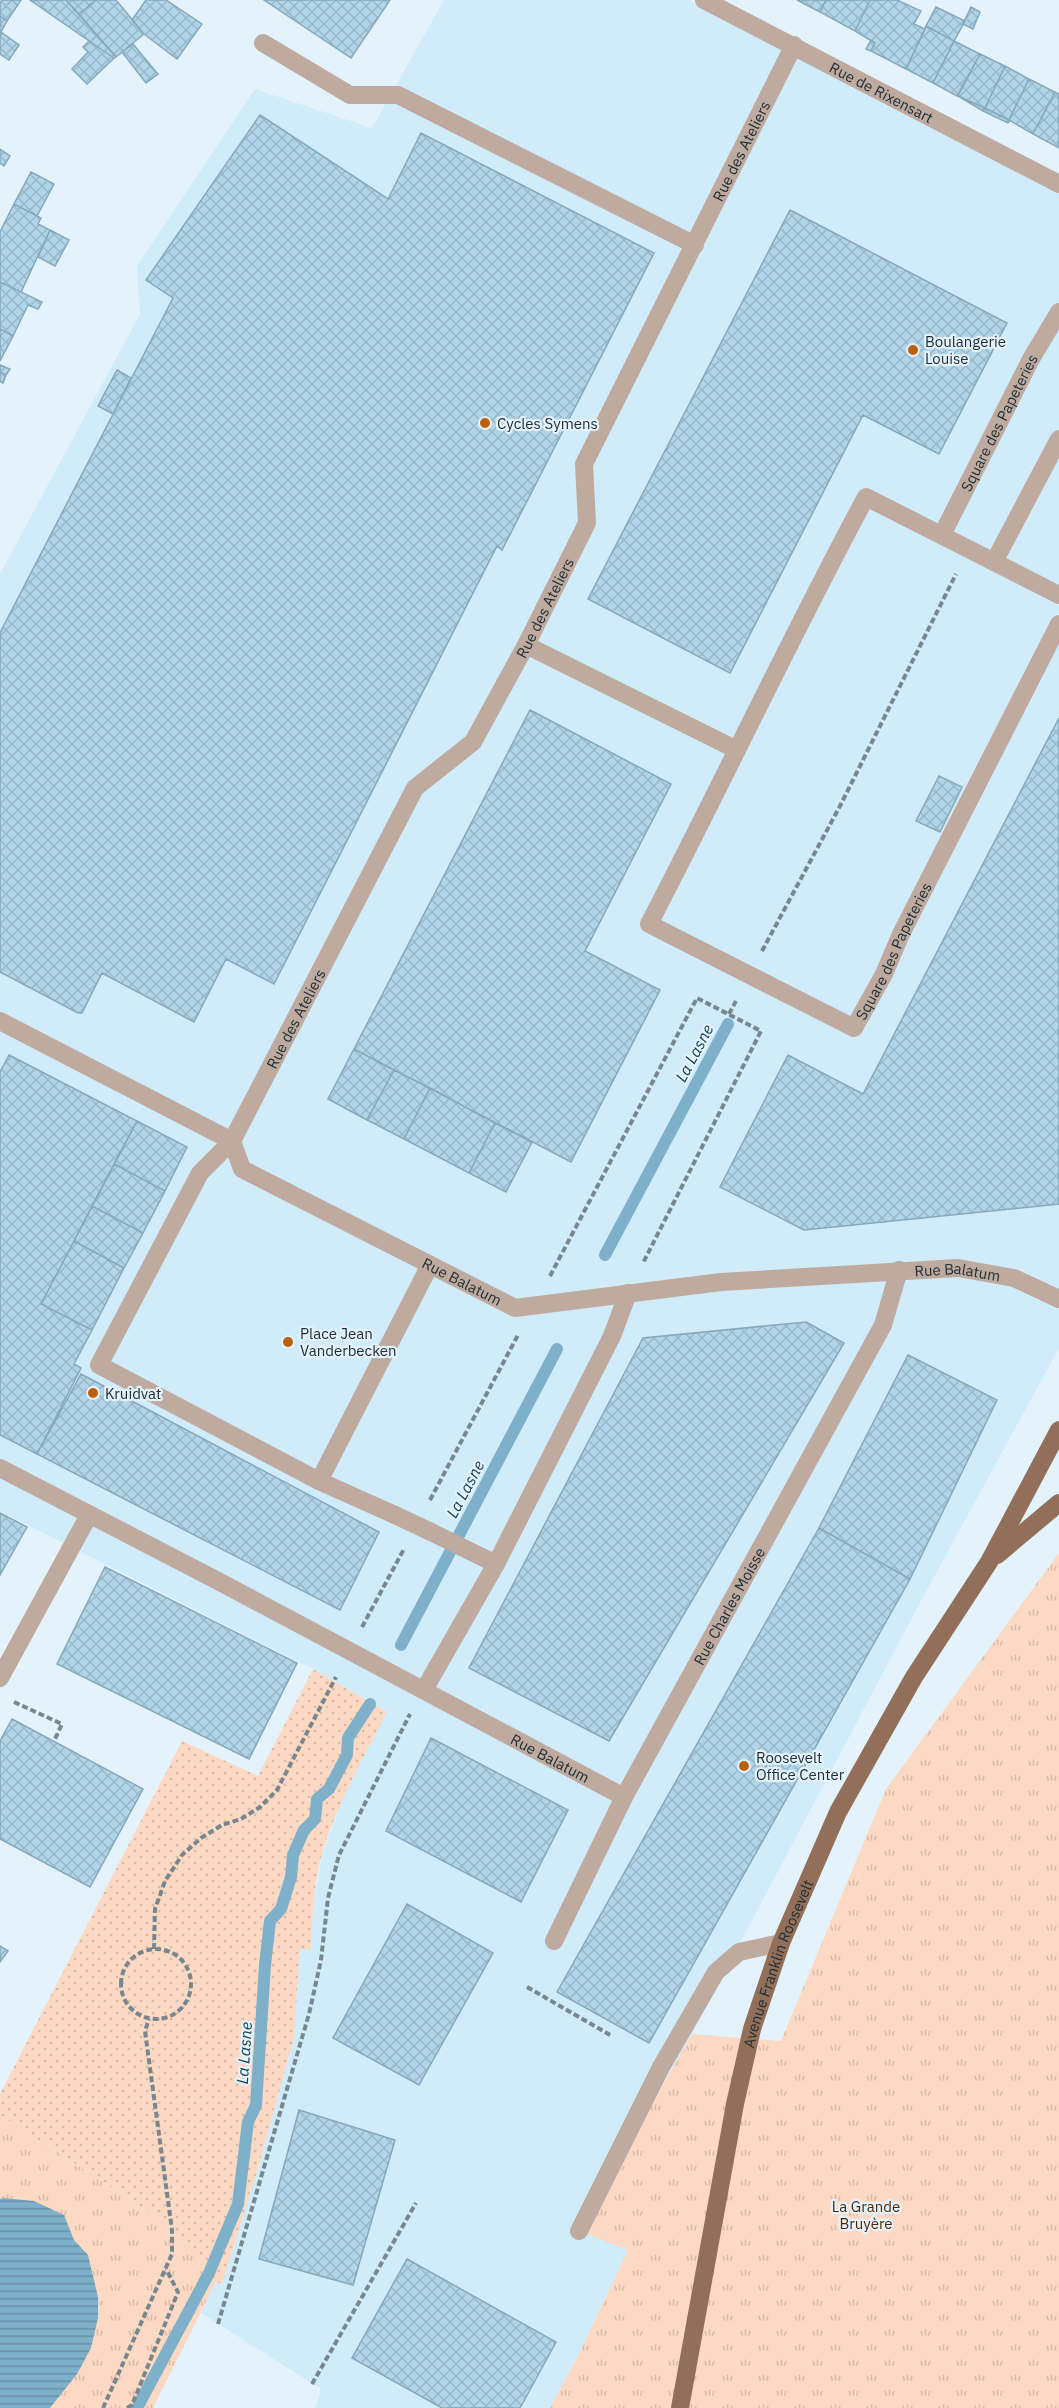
<svg xmlns="http://www.w3.org/2000/svg" width="1059" height="2408" viewBox="0 0 1059 2408" font-family="'IBM Plex Sans',sans-serif">
	<style>
		.built { fill: #d0ebf9 }
		.grass { fill: url(#grass-dots) }
		.park { fill: url(#park-tufts) }
		.water { fill: url(#water-rules) }
		.lines { fill: none; stroke-linecap: round; stroke-linejoin: round }
		.stream { stroke: #7fb0ca; stroke-width: 12 }
		.building { fill: url(#building-cross-hatch); stroke: #85a8ba; stroke-width: 1.5 }
		.path { stroke: #78878f; stroke-width: 4; stroke-dasharray: 6 3; stroke-linecap: butt }
		.minor { stroke: #beaa9e; stroke-width: 18 }
		.major { stroke: #926f59; stroke-width: 18 }
		.minor-bridge { stroke: #beaa9e; stroke-width: 18 }
		.poi-dot { fill: #bc600d; stroke: #e4f3fb; stroke-width: 2 }
		.labels { text-anchor: middle; dominant-baseline: central; stroke-width: 4.5; stroke-linejoin: round; paint-order: stroke }
		.street-label { font-size: 15px; fill: #202e36; stroke: #e4f3fb }
		.poi-label { font-size: 15px; fill: #202e36; stroke: #e4f3fb; text-anchor: start }
		.park-label { font-size: 15px; fill: #4f2504; stroke: #e4f3fb }
		.water-label { font-size: 16px; font-style: italic; fill: #174154; stroke: #e4f3fb }
	</style>
	<defs>
		<pattern id="grass-dots" width="8" height="8" patternUnits="userSpaceOnUse" patternTransform="scale(1.5)"><rect width="8" height="8" fill="#fcd9c3"/><path d="M2 2h.1M6 6h.1" fill="none" stroke="#d8bba8" stroke-width="1.8" stroke-linecap="round"/></pattern>
		<pattern id="park-tufts" width="24" height="20" patternUnits="userSpaceOnUse" patternTransform="scale(1.5)"><rect width="24" height="20" fill="#fcd9c3"/><path d="M3 7l-1-3M5 7V3M7 7l1-3M15 17l-1-3M17 17v-4M19 17l1-3" fill="none" stroke="#d8bba8"/></pattern>
		<pattern id="water-rules" width="6" height="5" patternUnits="userSpaceOnUse" patternTransform="scale(1.5)"><rect width="6" height="5" fill="#7fb0ca"/><path d="M0 2.5h6" fill="none" stroke="#6890a5"/></pattern>
		<pattern id="building-cross-hatch" width="8" height="8" patternUnits="userSpaceOnUse" patternTransform="scale(1.5)"><rect width="8" height="8" fill="#b1d5e8"/><path d="M0 0l8 8M0 8l8-8" fill="none" stroke="#98b7c8"/></pattern>
	</defs>
	<rect width="100%" height="100%" fill="#e4f3fb"/>
	<path class="built" d="M444 0H689L1059 191V1348L923 1597 692 2034 579 2230 628 2250 579 2354 550 2408H316L321 2389 201 2313 216 2282 222 2284 259 2165 294 2038 300 1948 311 1949 314 1902 321 1859 338 1811 370 1704 313 1669 0 1511V574L140 314 137 266 255 89 372 128Z"/>
	<path class="grass" d="M313 1669 387 1712C363 1759 335 1807 321 1858 313 1887 313 1919 311 1949H300L294 2038 259 2165 222 2284 216 2282 165 2222 0 2115V2094L182 1741 258 1776Z"/>
	<path class="park" d="M1059 1553V2408H550L579 2354 628 2250 579 2231 692 2034 781 2041 886 1789Z
		M0 2115 165 2222 216 2282 153 2408H0Z"/>
	<path class="water" d="M3 2198 34 2201 64 2215 74 2240 88 2255 98 2297V2318L91 2348 77 2374 50 2408H0V2199Z"/>
	<g class="lines">
		<path class="stream" d="M605 1255 728 1024
			M401 1645 557 1349
			M137 2408 209 2273 238 2204 248 2122 256 2105 265 1965 270 1921 281 1909 291 1877 293 1855 304 1830 315 1819 317 1799 329 1789 347 1755 348 1738 370 1704"/>
	</g>
	<path class="building" d="M2 0H21L7 21 0 16V3Z
		M30 0H66L116 57 114 58 89 41Z
		M66 0H96L79 14Z
		M96 0H116L144 34 116 57 79 14Z
		M146 0H166L202 24 177 59 144 34 132 20Z
		M264 0H390L351 58Z
		M797 0H826L820 12Z
		M826 0H870L855 31 820 12Z
		M870 0H897L921 11 914 24 925 29 906 69 871 51 875 43 855 31Z
		M936 7 965 21 954 41 926 26Z
		M971 7 980 12 973 29 963 24Z
		M0 16 7 21 1 32 19 45 9 60 0 54Z
		M926 26 954 41 933 83 906 69Z
		M871 40 875 43 871 51 866 49Z
		M89 41 114 58 87 84 72 69 88 52 83 47Z
		M954 41 980 54 957 96 933 83Z
		M133 44 158 74 146 83 122 52Z
		M980 54 1005 66 985 108 958 96Z
		M1005 66 1029 79 1009 120 985 108Z
		M1029 79 1055 92 1033 134 1009 120Z
		M1055 92 1059 94V148L1033 134Z
		M958 96 985 108 983 111Z
		M985 108 1009 120 1008 123 983 111Z
		M260 115 388 199 421 133 654 253 502 550 497 546 274 984 226 959 194 1022 102 973 82 1013H78L0 972V633L173 298 146 280Z
		M0 149 10 156 4 166 0 163Z
		M31 172 54 184 37 216 14 204Z
		M14 204 41 218 38 224 50 230 21 292 0 282V232Z
		M790 210 1007 323 939 454 863 415 730 673 588 599Z
		M50 230 69 240 55 266 38 257Z
		M0 282 42 302 38 309 28 305 13 336 0 329Z
		M0 329 13 336 0 361Z
		M0 365 10 369 6 375 0 372Z
		M117 370 131 378 113 414 98 406Z
		M0 372 6 375 3 383 0 381Z
		M530 710 671 784 585 951 660 990 571 1162 354 1049Z
		M1059 718V1204L804 1230 720 1187 788 1055 863 1094Z
		M939 776 962 787 940 832 916 821Z
		M354 1049 394 1070 367 1120 328 1099Z
		M9 1055 137 1121 41 1304 92 1330 74 1364 81 1368 37 1454 0 1435V1072Z
		M394 1070 430 1088 404 1139 367 1120Z
		M430 1088 495 1123 469 1173 404 1139Z
		M137 1121 187 1147 165 1191 114 1164Z
		M495 1123 532 1142 506 1192 469 1173Z
		M114 1164 165 1191 143 1233 92 1206Z
		M92 1206 143 1233 124 1268 74 1241Z
		M74 1241 124 1268 92 1330 41 1304Z
		M806 1322 844 1343 609 1741 469 1668 643 1338Z
		M908 1355 997 1400 910 1579 819 1528Z
		M81 1374 379 1532 340 1610 37 1454Z
		M0 1513 27 1527 0 1575Z
		M819 1528 910 1579 649 2043 557 1992Z
		M105 1567 297 1663 249 1759 57 1664Z
		M12 1719 143 1789 90 1887 0 1839V1741Z
		M431 1738 568 1810 521 1902 386 1831Z
		M407 1904 493 1953 419 2085 333 2038Z
		M0 1946 8 1951 0 1962Z
		M299 2110 395 2140 353 2285 259 2259Z
		M407 2259 556 2342 520 2408H442L352 2358Z"/>
	<g class="lines">
		<path class="path" d="M762 951 840 806 956 574
			M729 1014 736 1001
			M550 1276 697 998 761 1031 643 1263
			M430 1500 518 1335
			M362 1627 404 1549
			M14 1702 62 1724 55 1739
			M154 1949 155 1909 165 1881 182 1855 201 1838 222 1825 241 1819 260 1807 277 1790 336 1677
			M121 1984a35 35 0 1 1 70 0a35 35 0 1 1-70 0Z
			M527 1987 612 2036
			M218 2324 309 2014 321 1960 328 1898 339 1855 410 1714
			M312 2384 416 2203
			M103 2408 172 2254V2230L145 2031 149 2019
			M127 2408 132 2405 178 2292 166 2269"/>
		<g class="minor">
			<path id="s1" d="M704 0 1059 184"/>
			<path d="M263 43 350 95H398L695 245"/>
			<path id="s2" d="M942 535 1031 359 1059 312"/>
			<path d="M994 562 1059 439"/>
			<path id="s3" d="M1059 595 866 497C790 638 723 782 649 924L854 1028 884 974 901 934 1059 624"/>
			<path d="M526 645 737 750"/>
			<path id="s4" d="M0 1021 232 1141 242 1169 515 1308 721 1282 958 1268 1014 1278 1059 1299"/>
			<path id="s5" d="M0 1468 218 1581 624 1797"/>
			<path d="M319 1481 430 1265"/>
			<path id="s6" d="M395 1515 319 1481 99 1365 200 1173 232 1141 415 788 473 742 526 645 587 523 584 464 794 45"/>
			<path d="M431 1532 496 1564"/>
			<path d="M0 1678 89 1515"/>
			<path d="M424 1690 496 1564 612 1336 628 1293"/>
			<path id="s7" d="M554 1941 624 1797 883 1325 899 1270"/>
			<path d="M579 2231 661 2067 716 1972 739 1952 781 1943"/>
		</g>
		<g class="major">
			<path d="M997 1555 1059 1503"/>
			<path id="s8" d="M680 2408 735 2104 752 2029 781 1943 838 1812 914 1677 989 1562 1059 1430"/>
		</g>
		<path class="minor-bridge" d="M395 1515 431 1532"/>
	</g>
	<g class="poi-dot">
		<circle cx="913" cy="350" r="6"/>
		<circle cx="485" cy="423" r="6"/>
		<circle cx="288" cy="1342" r="6"/>
		<circle cx="93" cy="1393" r="6"/>
		<circle cx="744" cy="1766" r="6"/>
	</g>
	<g class="labels">
		<g class="street-label">
			<text stroke="none"><textPath href="#s1" startOffset="200">Rue de Rixensart</textPath></text>
			<text stroke="none"><textPath href="#s6" startOffset="1722">Rue des Ateliers</textPath></text>
			<text stroke="none"><textPath href="#s2" startOffset="126">Square des Papeteries</textPath></text>
			<text stroke="none"><textPath href="#s6" startOffset="1218">Rue des Ateliers</textPath></text>
			<text stroke="none"><textPath href="#s3" startOffset="1012">Square des Papeteries</textPath></text>
			<text stroke="none"><textPath href="#s6" startOffset="732">Rue des Ateliers</textPath></text>
			<text stroke="none"><textPath href="#s4" startOffset="1042">Rue Balatum</textPath></text>
			<text stroke="none"><textPath href="#s4" startOffset="538">Rue Balatum</textPath></text>
			<text stroke="none"><textPath href="#s7" startOffset="378">Rue Charles Moisse</textPath></text>
			<text stroke="none"><textPath href="#s5" startOffset="622">Rue Balatum</textPath></text>
			<text stroke="none"><textPath href="#s8" startOffset="456">Avenue Franklin Roosevelt</textPath></text>
		</g>
		<g class="poi-label">
			<text x="925" y="341">Boulangerie<tspan x="925" dy="17">Louise</tspan></text>
			<text x="497" y="423">Cycles Symens</text>
			<text x="300" y="1333">Place Jean<tspan x="300" dy="17">Vanderbecken</tspan></text>
			<text x="105" y="1393">Kruidvat</text>
			<text x="756" y="1757">Roosevelt<tspan x="756" dy="17">Office Center</tspan></text>
		</g>
		<g class="park-label">
			<text x="866" y="2206">La Grande<tspan x="866" dy="17">Bruyère</tspan></text>
		</g>
		<g class="water-label">
			<text transform="translate(694 1053) rotate(-62)">La Lasne</text>
			<text transform="translate(465 1489) rotate(-62)">La Lasne</text>
			<text transform="translate(244 2053) rotate(-86)">La Lasne</text>
		</g>
	</g>
</svg>
